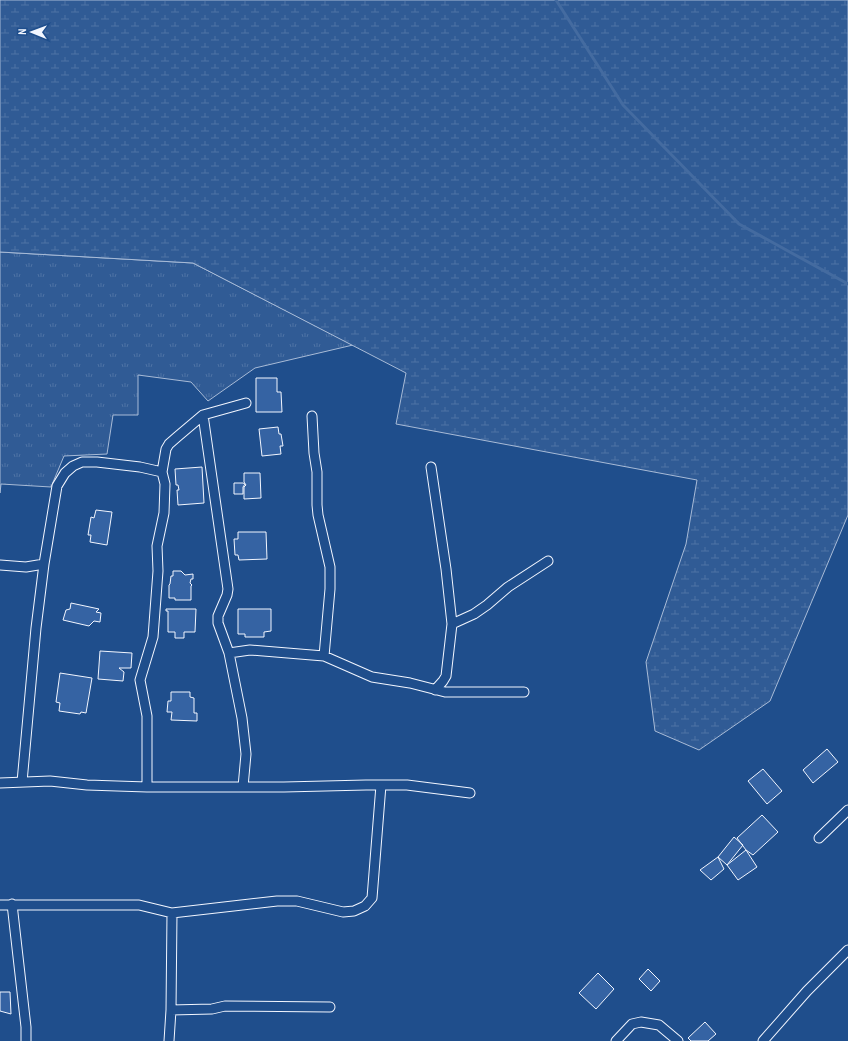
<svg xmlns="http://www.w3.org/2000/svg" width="848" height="1041" viewBox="0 0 848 1041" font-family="'PT Sans Narrow',sans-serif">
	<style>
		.grass { fill: url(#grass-tufts); stroke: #a8bbd7 }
		.wetland { fill: url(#wetland-marsh); stroke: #a8bbd7 }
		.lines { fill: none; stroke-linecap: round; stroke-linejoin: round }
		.stream { stroke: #446ba0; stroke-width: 3 }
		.building { fill: #3563a3; stroke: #f2f6ff }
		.street-casing { stroke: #f2f6ff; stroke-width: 11 }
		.street { stroke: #1f4e8c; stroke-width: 9 }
	</style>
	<defs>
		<pattern id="grass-tufts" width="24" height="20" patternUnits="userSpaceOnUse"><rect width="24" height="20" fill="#305b95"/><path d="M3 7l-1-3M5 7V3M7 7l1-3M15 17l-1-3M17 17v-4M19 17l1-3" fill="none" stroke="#4e73a5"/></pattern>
		<pattern id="wetland-marsh" width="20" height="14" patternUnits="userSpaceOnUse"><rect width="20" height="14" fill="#305b95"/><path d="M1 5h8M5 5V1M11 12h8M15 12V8" fill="none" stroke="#4e73a5"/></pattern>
	</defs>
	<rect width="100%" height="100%" fill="#1f4e8c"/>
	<path class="grass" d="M0 252 193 263 353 345 255 368 208 401 191 382 138 375V415H113L107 454 64 456 51 487 1 484 0 493Z"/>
	<path class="wetland" d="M0 0H848V515L770 701 699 750 655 731 646 662 686 544 697 480 396 424 406 373 193 263 0 252Z"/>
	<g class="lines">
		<path class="stream" d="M556 0 623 105 739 224 848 284"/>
	</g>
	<path class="building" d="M256 378H277V392H281L282 412H256Z
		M278 427 279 434H281L283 446H280L281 454 262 456 259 429Z
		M202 467 204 503 178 505 177 490H179L178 485H176L175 469Z
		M244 473H260L261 498 244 499V487L246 485 244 482Z
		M234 483H243L245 484 243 487V494H234Z
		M96 510 112 512 107 545 90 542 91 535H88L91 517 94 518Z
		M238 532H266L267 559 239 560 238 555H235L234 539H238Z
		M173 571H181L185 575 193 574V579H191L190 583 192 585 191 586V600H175V598H169V585L170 584 171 576H173Z
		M71 603 99 609 96 612 101 613 100 622 94 621 89 626 63 620 66 610 70 609Z
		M166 609H196L195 632H184V638H175V632H168V611H166Z
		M238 609H271V631L264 632V637H245V634H238Z
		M100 651 132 653 131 668H119L124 672 123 681 98 679Z
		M60 673 92 678 86 713 81 712 80 714 59 711 60 703 56 702Z
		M171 692H190V697L194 698V713H197V721L171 720 172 712H167L168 701H171Z
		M827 749 838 762 813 783 803 770Z
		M763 769 782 791 767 804 748 781Z
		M762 815 778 832 753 855 746 850 737 838Z
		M734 837 743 845 727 865 718 857Z
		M746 850 757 867 738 880 727 865Z
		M718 857 724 869 711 880 700 870Z
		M648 969 660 981 651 991 639 979Z
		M598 973 614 989 596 1009 579 993Z
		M0 992H10L11 1014 0 1011Z
		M705 1022 716 1034 708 1041H691L688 1038Z"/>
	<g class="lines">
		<defs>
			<path id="street" d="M203 415 228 589 227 595 218 616V623L229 653 242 718 246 754 243 787
				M312 416 314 453 317 472V505L318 515 330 567V589L324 656
				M431 467 446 569 452 624 446 676 443 681 435 690
				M0 565 26 567 44 564
				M452 624 474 614 487 605 508 587 548 561
				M229 653 250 650 324 656 372 677 410 683 445 692H524
				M22 782 36 628 44 564 57 486 65 473 73 466 82 462H97L140 467 162 472
				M0 783 50 781 87 785 147 787H284L366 785H407L470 793
				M147 787V716L140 680 153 637 158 571 157 546 164 513 165 484 162 472 166 449 169 444 177 437 203 415 246 403
				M819 838 848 810
				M12 904 26 1027V1041
				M0 905H139L172 913
				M171 1010 212 1009 225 1006 330 1007
				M169 1041 171 1010 172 913 277 901H297L343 912 354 911 365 906 372 898 381 785
				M616 1041 632 1024 641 1022 659 1025 678 1041
				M763 1041 807 991 848 950"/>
		</defs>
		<use href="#street" class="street-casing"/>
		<use href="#street" class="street"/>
	</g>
	<g transform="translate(32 32) rotate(271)" stroke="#1f4e8c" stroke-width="3" paint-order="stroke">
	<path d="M0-3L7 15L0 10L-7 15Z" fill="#f2f6ff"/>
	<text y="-6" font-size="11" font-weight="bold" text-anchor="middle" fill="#f2f6ff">N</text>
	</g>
</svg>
